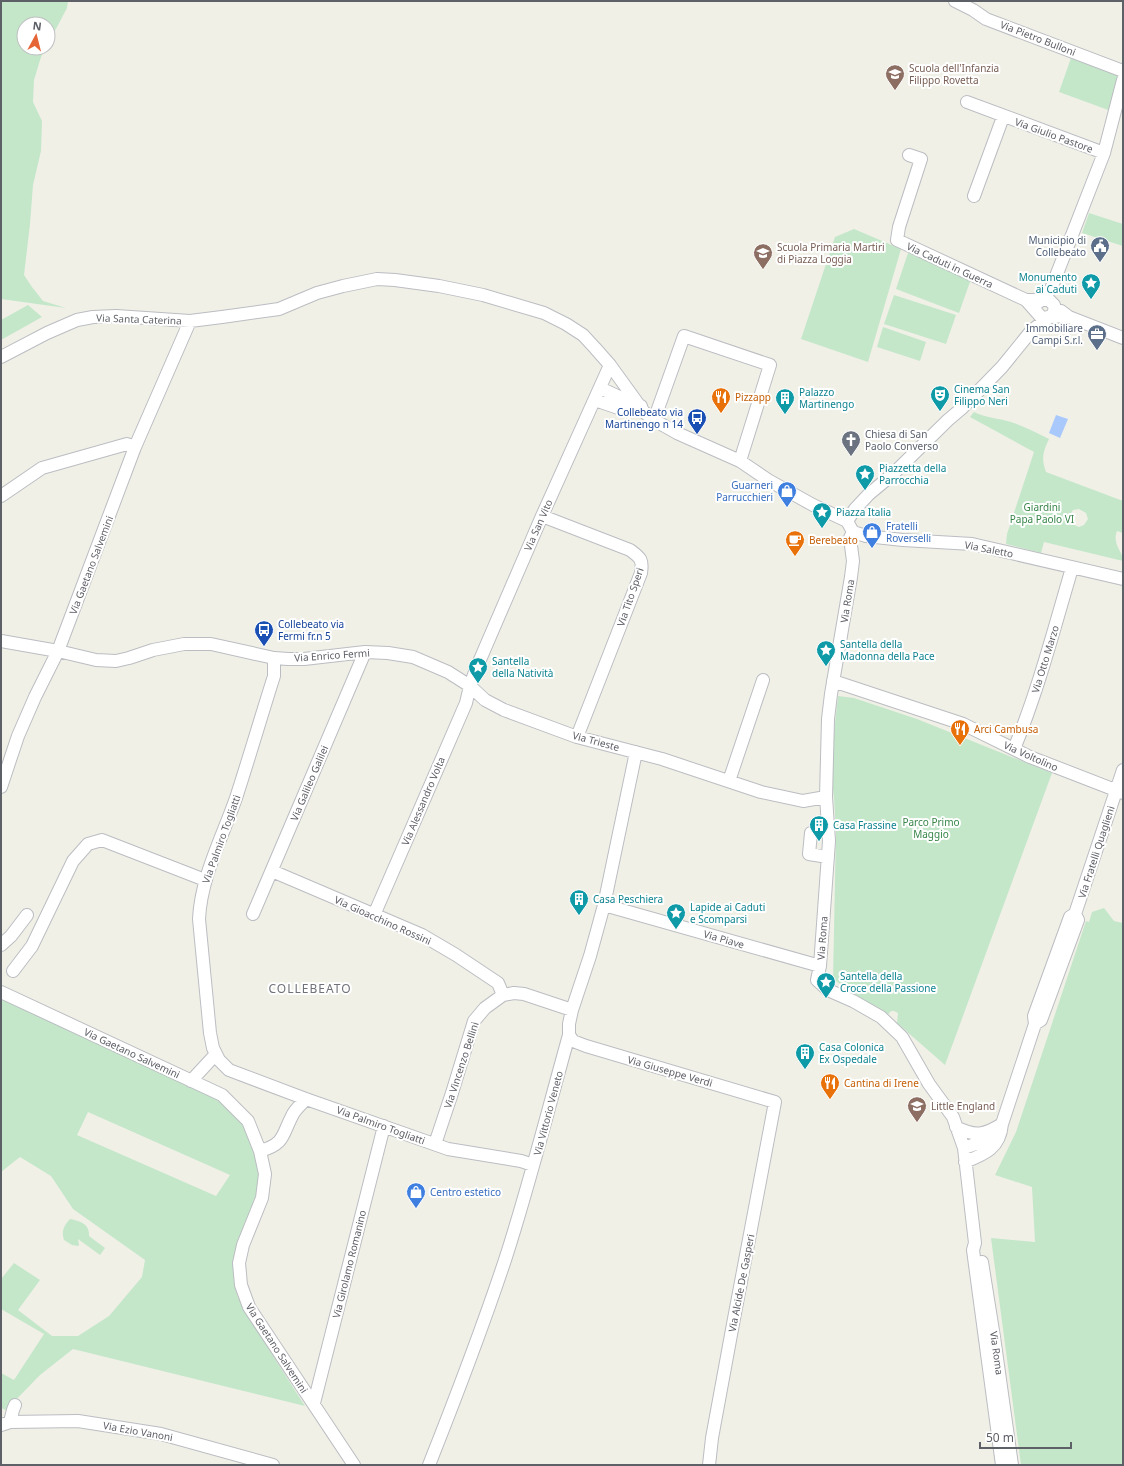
<svg xmlns="http://www.w3.org/2000/svg" width="1124" height="1466" viewBox="0 0 1124 1466" font-family="'Noto Sans',sans-serif">
	<style>
		.green { fill: #c4e7ca; fill-rule: evenodd }
		.water { fill: #a9c9fd }
		.lines { fill: none; stroke-linecap: round; stroke-linejoin: round }
		.minor-casing { stroke: #bbbdc2; stroke-width: 14 }
		.minor { stroke: #fff; stroke-width: 12 }
		.labels { text-anchor: middle; dominant-baseline: central; stroke-width: 4; stroke-linejoin: round; paint-order: stroke }
		.street-label { font-size: 10px; fill: #5e6067; stroke: #fff }
		.education-label { font-size: 10px; fill: #785e54; stroke: #fff; text-anchor: start }
		.service-label { font-size: 10px; fill: #4e5e75; stroke: #fff; text-anchor: end }
		.culture-label { font-size: 10px; fill: #0d838f; stroke: #fff; text-anchor: start }
		.food-label { font-size: 10px; fill: #c56008; stroke: #fff; text-anchor: start }
		.transit-label { font-size: 10px; fill: #164399; stroke: #fff; text-anchor: end }
		.worship-label { font-size: 10px; fill: #5b616d; stroke: #fff; text-anchor: start }
		.shop-label { font-size: 10px; fill: #366cbe; stroke: #fff; text-anchor: start }
		.park-label { font-size: 10px; fill: #378549; stroke: #fff }
		.quarter-label { font-size: 12px; letter-spacing: 1px; fill: #6f7278; stroke: #fff }
	</style>
	<rect width="100%" height="100%" fill="#f0f0e7"/>
	<path class="green" d="M1 1H68L67 8 48 44V24H24V48H46L41 57 34 80 33 102 42 121 41 151 33 185 30 224 24 275 32 287 43 301 66 308 1 299Z
		M1071 58 1118 76 1119 78 1111 111 1059 92Z
		M1089 213 1123 224V246L1082 233Z
		M854 229 901 249 868 362 801 339 835 237Z
		M908 253 971 279 959 313 896 289Z
		M894 295 956 315 946 344 884 324Z
		M28 305 42 317 1 340V320Z
		M883 327 926 342 920 361 877 347Z
		M974 412C986 418 998 418 1011 422 1024 426 1037 433 1049 439 1043 452 1041 458 1046 472L1123 501V533L1117 531C1116 534 1115 538 1116 541 1117 549 1123 553 1123 561L1044 542 1041 553 1006 544 1007 534 1034 452 970 417ZM1079 509 1086 513 1088 519 1084 525 1079 527 1072 524 1069 517 1073 510Z
		M838 696 854 698 917 719 1052 773 945 1065 897 1023 898 1013 894 1011H891L887 1016 833 979 836 832 834 798 830 767Z
		M1104 908 1114 921 1123 923V1465H1021L991 1238 1035 1242 1032 1187 995 1175 1016 1132 1086 921 1089 922 1092 912Z
		M1 999 216 1099 238 1118 247 1131 257 1162 258 1174V1189L237 1251 234 1277 237 1295 245 1312 305 1406 73 1349 40 1375 6 1410 1 1408V1373L14 1380 44 1334 1 1309V1279L14 1263 40 1280 18 1310 52 1336H78L109 1316 142 1277 145 1260 73 1209 51 1176 20 1157 1 1172ZM88 1112 230 1175 216 1196 77 1135Z
		M70 1219C80 1221 90 1224 89 1236L105 1248 100 1255 78 1239 79 1245 78 1246 72 1245 64 1240C61 1232 64 1225 70 1219Z"/>
	<path class="water" d="M1056 415 1068 419 1060 438 1049 433Z"/>
	<g class="lines">
		<defs>
			<path id="minor" d="M955 1 973 10 986 19 1123 71
				M967 102 1104 153
				M909 155 921 159 899 227 897 240 1026 300 1041 317C1050 319 1056 314 1054 305L1049 300H1026
				M974 196 1003 117
				M1039 302 1051 289 1104 153 1123 80
				M1061 311 1069 317 1123 338
				M1 357 47 333 77 320 93 317 116 316 190 321 222 317 279 309 317 293 343 286 377 279 395 280 439 286 483 295 544 313 566 324 583 335 595 348 610 365 644 412 654 420 677 433 740 461 768 480 813 505 847 521 853 532
				M600 388 639 406
				M595 400 624 410 641 406
				M654 420 684 336 770 365 740 461
				M1 496 42 468 127 444 135 447
				M542 516 630 550C641 558 643 560 641 573L577 737
				M847 521 855 509 869 494 893 474 948 420 961 409 1002 367 1032 330 1050 317 1066 316
				M853 532 850 538 853 561 851 577 831 694 828 719 826 797 829 841 820 966 817 980 828 990 853 1001 881 1017 902 1037 929 1084 953 1117 964 1148 975 1243 973 1250 1002 1465
				M853 532 866 536 903 540 972 544 1123 579
				M1 641 58 651 96 660 116 661 129 658 153 650 184 644H211L274 658 288 659H304L365 652 388 653 413 657 448 672 470 686 485 700 504 710 577 737 662 759 761 792 803 801 826 797
				M274 658V676C261 717 249 758 236 798 222 838 201 877 199 919L210 1033 213 1048 219 1060 229 1070 306 1099 448 1149 521 1161 533 1165
				M833 681 963 724 1030 757 1123 793
				M1014 749C1038 691 1054 629 1072 568
				M729 781 763 680
				M1 787 18 736 35 697 58 651 135 447 190 321
				M811 833 809 854 828 857
				M272 871 422 935 456 955 498 983 503 995
				M604 905 820 966
				M253 914 365 652
				M374 915 466 703 470 686 476 669 542 516 610 365
				M1 945 11 936 27 915
				M13 971 32 946 73 861 88 844 102 840 205 880
				M1 992 222 1095 248 1121 260 1151 265 1174 262 1198 243 1245 239 1263 241 1285 249 1307 354 1465
				M1036 1023 1041 1020 1078 920 1075 914
				M569 1035 573 1041 586 1046 775 1102 733 1324 712 1438 709 1465
				M191 1081 216 1054
				M956 1127C975 1137 985 1135 1002 1124
				M435 1144 452 1093 474 1021 485 1008 503 995 514 993 524 994 572 1010
				M964 1148 981 1142 992 1133
				M260 1151C285 1144 282 1135 292 1116 295 1109 302 1104 306 1099
				M965 1162C985 1154 1000 1148 1002 1124L1035 1024 1034 1016 1070 917 1075 914 1123 770
				M982 1262 994 1337 1012 1465
				M314 1403 384 1126
				M10 1422 13 1410 15 1405
				M1 1425 10 1422 78 1421 161 1434 273 1465
				M429 1465C456 1397 482 1329 505 1260 529 1186 548 1110 569 1035V1024L572 1010 590 956 604 905 636 752"/>
		</defs>
		<use href="#minor" class="minor-casing"/>
		<use href="#minor" class="minor"/>
	</g>
	<defs>
		<symbol id="school-pin" viewBox="-11 -11 22 30"><path d="M0 17L-7.5 6A9.5 9.5 0 1 1 7.5 6Z" fill="#8d6e63" stroke="#fff"/><path d="M0-5L7-2L0 1L-7-2ZM-4 1L0 2.5L4 1V4Q0 6-4 4Z" fill="#fff"/></symbol>
		<symbol id="civic-pin" viewBox="-11 -11 22 30"><path d="M0 17L-7.5 6A9.5 9.5 0 1 1 7.5 6Z" fill="#5c6f8a" stroke="#fff"/><path d="M-.6-6.5H3V-4.5H.6V-3L4-1V1h2V6H-6V1h2V-1L-.6-3ZM-1.2 2.5V6h2.4V2.5Z" fill="#fff"/></symbol>
		<symbol id="sight-pin" viewBox="-11 -11 22 30"><path d="M0 17L-7.5 6A9.5 9.5 0 1 1 7.5 6Z" fill="#0f9aa8" stroke="#fff"/><path d="M0-6L1.8-2.2L6-1.7L2.9 1.2L3.7 5.4L0 3.3L-3.7 5.4L-2.9 1.2L-6-1.7L-1.8-2.2Z" fill="#fff"/></symbol>
		<symbol id="office-pin" viewBox="-11 -11 22 30"><path d="M0 17L-7.5 6A9.5 9.5 0 1 1 7.5 6Z" fill="#5c6f8a" stroke="#fff"/><path d="M-6-3h4V-5.5h4V-3h4V5H-6ZM-1-4.5V-3h2v-1.5ZM-6 0V1H6V0Z" fill="#fff"/></symbol>
		<symbol id="theatre-pin" viewBox="-11 -11 22 30"><path d="M0 17L-7.5 6A9.5 9.5 0 1 1 7.5 6Z" fill="#0f9aa8" stroke="#fff"/><path d="M-5-5.5Q0-4 5-5.5V0Q5 5 0 6Q-5 5-5 0ZM-3.3-2.5H-1v1.5H-3.3ZM1-2.5H3.3v1.5H1ZM-2.8 1Q0 5.5 2.8 1Z" fill="#fff"/></symbol>
		<symbol id="restaurant-pin" viewBox="-11 -11 22 30"><path d="M0 17L-7.5 6A9.5 9.5 0 1 1 7.5 6Z" fill="#e8710a" stroke="#fff"/><path d="M-5-6h1v4h1v-4h1v4h1v-4h1v5L-1.5 .5V6h-2V.5L-5-1ZM5-6V6H3V1.5H1.5Q1.5-4 5-6Z" fill="#fff"/></symbol>
		<symbol id="building-pin" viewBox="-11 -11 22 30"><path d="M0 17L-7.5 6A9.5 9.5 0 1 1 7.5 6Z" fill="#0f9aa8" stroke="#fff"/><path d="M-4-6H4V6H1V3H-1V6H-4ZM-2.5-4.3h1.7v1.8h-1.7ZM.8-4.3h1.7v1.8H.8ZM-2.5-1h1.7V.8h-1.7ZM.8-1h1.7V.8H.8Z" fill="#fff"/></symbol>
		<symbol id="bus-pin" viewBox="-11 -11 22 30"><path d="M0 17L-7.5 6A9.5 9.5 0 1 1 7.5 6Z" fill="#1a4fb4" stroke="#fff"/><path d="M-5-6H5V4H4V6H2V4H-2V6H-4V4H-5ZM-3.5-4V0h7V-4ZM-3.5 1.2v1.5H-2V1.2ZM2 1.2v1.5H3.5V1.2Z" fill="#fff"/></symbol>
		<symbol id="church-pin" viewBox="-11 -11 22 30"><path d="M0 17L-7.5 6A9.5 9.5 0 1 1 7.5 6Z" fill="#6b7280" stroke="#fff"/><path d="M-1.2-6h2.4v3.5h3.3v2.4h-3.3V6h-2.4V-.1h-3.3v-2.4h3.3Z" fill="#fff"/></symbol>
		<symbol id="shop-pin" viewBox="-11 -11 22 30"><path d="M0 17L-7.5 6A9.5 9.5 0 1 1 7.5 6Z" fill="#3f7fe0" stroke="#fff"/><path d="M-5-2.5h2.3a2.7 3.5 0 0 1 5.4 0H5L5.5 6h-11ZM-1.5-2.5h3a1.5 2.3 0 0 0-3 0Z" fill="#fff"/></symbol>
		<symbol id="cafe-pin" viewBox="-11 -11 22 30"><path d="M0 17L-7.5 6A9.5 9.5 0 1 1 7.5 6Z" fill="#e8710a" stroke="#fff"/><path d="M-5.5-4.5H6V0H3Q3 3.5 0 3.5H-2.5Q-5.5 3.5-5.5 0ZM3-3.2v2h1.7v-2ZM-6 4.5H4V6H-6Z" fill="#fff"/></symbol>
	</defs>
	<g fill-rule="evenodd">
		<use href="#school-pin" x="884" y="63" width="22" height="30"/>
		<use href="#civic-pin" x="1089" y="235" width="22" height="30"/>
		<use href="#school-pin" x="752" y="242" width="22" height="30"/>
		<use href="#sight-pin" x="1080" y="272" width="22" height="30"/>
		<use href="#office-pin" x="1086" y="323" width="22" height="30"/>
		<use href="#theatre-pin" x="929" y="384" width="22" height="30"/>
		<use href="#restaurant-pin" x="710" y="386" width="22" height="30"/>
		<use href="#building-pin" x="774" y="387" width="22" height="30"/>
		<use href="#bus-pin" x="686" y="407" width="22" height="30"/>
		<use href="#church-pin" x="840" y="429" width="22" height="30"/>
		<use href="#sight-pin" x="854" y="463" width="22" height="30"/>
		<use href="#shop-pin" x="776" y="480" width="22" height="30"/>
		<use href="#sight-pin" x="811" y="501" width="22" height="30"/>
		<use href="#shop-pin" x="861" y="521" width="22" height="30"/>
		<use href="#cafe-pin" x="784" y="529" width="22" height="30"/>
		<use href="#bus-pin" x="253" y="619" width="22" height="30"/>
		<use href="#sight-pin" x="815" y="639" width="22" height="30"/>
		<use href="#sight-pin" x="467" y="656" width="22" height="30"/>
		<use href="#restaurant-pin" x="949" y="718" width="22" height="30"/>
		<use href="#building-pin" x="808" y="814" width="22" height="30"/>
		<use href="#building-pin" x="568" y="888" width="22" height="30"/>
		<use href="#sight-pin" x="665" y="902" width="22" height="30"/>
		<use href="#sight-pin" x="815" y="971" width="22" height="30"/>
		<use href="#building-pin" x="794" y="1042" width="22" height="30"/>
		<use href="#restaurant-pin" x="819" y="1072" width="22" height="30"/>
		<use href="#school-pin" x="906" y="1095" width="22" height="30"/>
		<use href="#shop-pin" x="405" y="1181" width="22" height="30"/>
	</g>
	<g class="labels">
		<g class="street-label">
			<text transform="translate(1038 38) rotate(21)">Via Pietro Bulloni</text>
			<text transform="translate(1054 135) rotate(20)">Via Giulio Pastore</text>
			<text transform="translate(950 265) rotate(25)">Via Caduti in Guerra</text>
			<text transform="translate(139 319) rotate(2)">Via Santa Caterina</text>
			<text transform="translate(538 525) rotate(-66)">Via San Vito</text>
			<text transform="translate(989 549) rotate(11)">Via Saletto</text>
			<text transform="translate(91 565) rotate(-69)">Via Gaetano Salvemini</text>
			<text transform="translate(630 597) rotate(-71)">Via Tito Speri</text>
			<text transform="translate(847 601) rotate(-81)">Via Roma</text>
			<text transform="translate(332 655) rotate(-4)">Via Enrico Fermi</text>
			<text transform="translate(1045 659) rotate(-73)">Via Otto Marzo</text>
			<text transform="translate(596 741) rotate(15)">Via Trieste</text>
			<text transform="translate(1031 756) rotate(24)">Via Voltolino</text>
			<text transform="translate(309 783) rotate(-67)">Via Galileo Galilei</text>
			<text transform="translate(423 801) rotate(-67)">Via Alessandro Volta</text>
			<text transform="translate(221 839) rotate(-70)">Via Palmiro Togliatti</text>
			<text transform="translate(1096 852) rotate(-72)">Via Fratelli Quaglieni</text>
			<text transform="translate(383 920) rotate(24)">Via Gioacchino Rossini</text>
			<text transform="translate(822 938) rotate(-86)">Via Roma</text>
			<text transform="translate(724 939) rotate(16)">Via Piave</text>
			<text transform="translate(132 1053) rotate(25)">Via Gaetano Salvemini</text>
			<text transform="translate(461 1065) rotate(-72)">Via Vincenzo Bellini</text>
			<text transform="translate(670 1071) rotate(16)">Via Giuseppe Verdi</text>
			<text transform="translate(548 1113) rotate(-75)">Via Vittorio Veneto</text>
			<text transform="translate(381 1125) rotate(20)">Via Palmiro Togliatti</text>
			<text transform="translate(349 1264) rotate(-76)">Via Girolamo Romanino</text>
			<text transform="translate(741 1283) rotate(-79)">Via Alcide De Gasperi</text>
			<text transform="translate(277 1348) rotate(57)">Via Gaetano Salvemini</text>
			<text transform="translate(997 1353) rotate(82)">Via Roma</text>
			<text transform="translate(138 1431) rotate(10)">Via Ezio Vanoni</text>
		</g>
		<g class="education-label">
			<text x="909" y="68">Scuola dell'Infanzia<tspan x="909" dy="12">Filippo Rovetta</tspan></text>
			<text x="777" y="247">Scuola Primaria Martiri<tspan x="777" dy="12">di Piazza Loggia</tspan></text>
			<text x="931" y="1106">Little England</text>
		</g>
		<g class="service-label">
			<text x="1086" y="240">Municipio di<tspan x="1086" dy="12">Collebeato</tspan></text>
			<text x="1083" y="328">Immobiliare<tspan x="1083" dy="12">Campi S.r.l.</tspan></text>
		</g>
		<g class="culture-label">
			<text x="1077" y="277" text-anchor="end">Monumento<tspan x="1077" dy="12">ai Caduti</tspan></text>
			<text x="954" y="389">Cinema San<tspan x="954" dy="12">Filippo Neri</tspan></text>
			<text x="799" y="392">Palazzo<tspan x="799" dy="12">Martinengo</tspan></text>
			<text x="879" y="468">Piazzetta della<tspan x="879" dy="12">Parrocchia</tspan></text>
			<text x="836" y="512">Piazza Italia</text>
			<text x="840" y="644">Santella della<tspan x="840" dy="12">Madonna della Pace</tspan></text>
			<text x="492" y="661">Santella<tspan x="492" dy="12">della Natività</tspan></text>
			<text x="833" y="825">Casa Frassine</text>
			<text x="593" y="899">Casa Peschiera</text>
			<text x="690" y="907">Lapide ai Caduti<tspan x="690" dy="12">e Scomparsi</tspan></text>
			<text x="840" y="976">Santella della<tspan x="840" dy="12">Croce della Passione</tspan></text>
			<text x="819" y="1047">Casa Colonica<tspan x="819" dy="12">Ex Ospedale</tspan></text>
		</g>
		<g class="food-label">
			<text x="735" y="397">Pizzapp</text>
			<text x="809" y="540">Berebeato</text>
			<text x="974" y="729">Arci Cambusa</text>
			<text x="844" y="1083">Cantina di Irene</text>
		</g>
		<g class="transit-label">
			<text x="683" y="412">Collebeato via<tspan x="683" dy="12">Martinengo n 14</tspan></text>
			<text x="278" y="624" text-anchor="start">Collebeato via<tspan x="278" dy="12">Fermi fr.n 5</tspan></text>
		</g>
		<g class="worship-label">
			<text x="865" y="434">Chiesa di San<tspan x="865" dy="12">Paolo Converso</tspan></text>
		</g>
		<g class="shop-label">
			<text x="773" y="485" text-anchor="end">Guarneri<tspan x="773" dy="12">Parrucchieri</tspan></text>
			<text x="886" y="526">Fratelli<tspan x="886" dy="12">Roverselli</tspan></text>
			<text x="430" y="1192">Centro estetico</text>
		</g>
		<g class="park-label">
			<text x="1042" y="507">Giardini<tspan x="1042" dy="12">Papa Paolo VI</tspan></text>
			<text x="931" y="822">Parco Primo<tspan x="931" dy="12">Maggio</tspan></text>
		</g>
		<g class="quarter-label">
			<text x="310" y="988">COLLEBEATO</text>
		</g>
	</g>
	<rect width="1124" height="1466" fill="none" stroke="#5e6067" stroke-width="4"/>
	<g transform="translate(36 36) rotate(7)"><circle r="19" fill="#ffffff" stroke="#bfbfc2"/>
	<path d="M0-3L7 15L0 10L-7 15Z" fill="#e66536"/>
	<text y="-6" font-size="11" font-weight="bold" text-anchor="middle" fill="#5e6067">N</text>
	</g>
	<path d="M980 1442v6h91v-6" fill="none" stroke="#5e6067" stroke-width="2"/>
	<text x="986" y="1442" font-size="12" fill="#5e6067" stroke="#ffffff" stroke-width="3" paint-order="stroke">50 m</text>
</svg>
